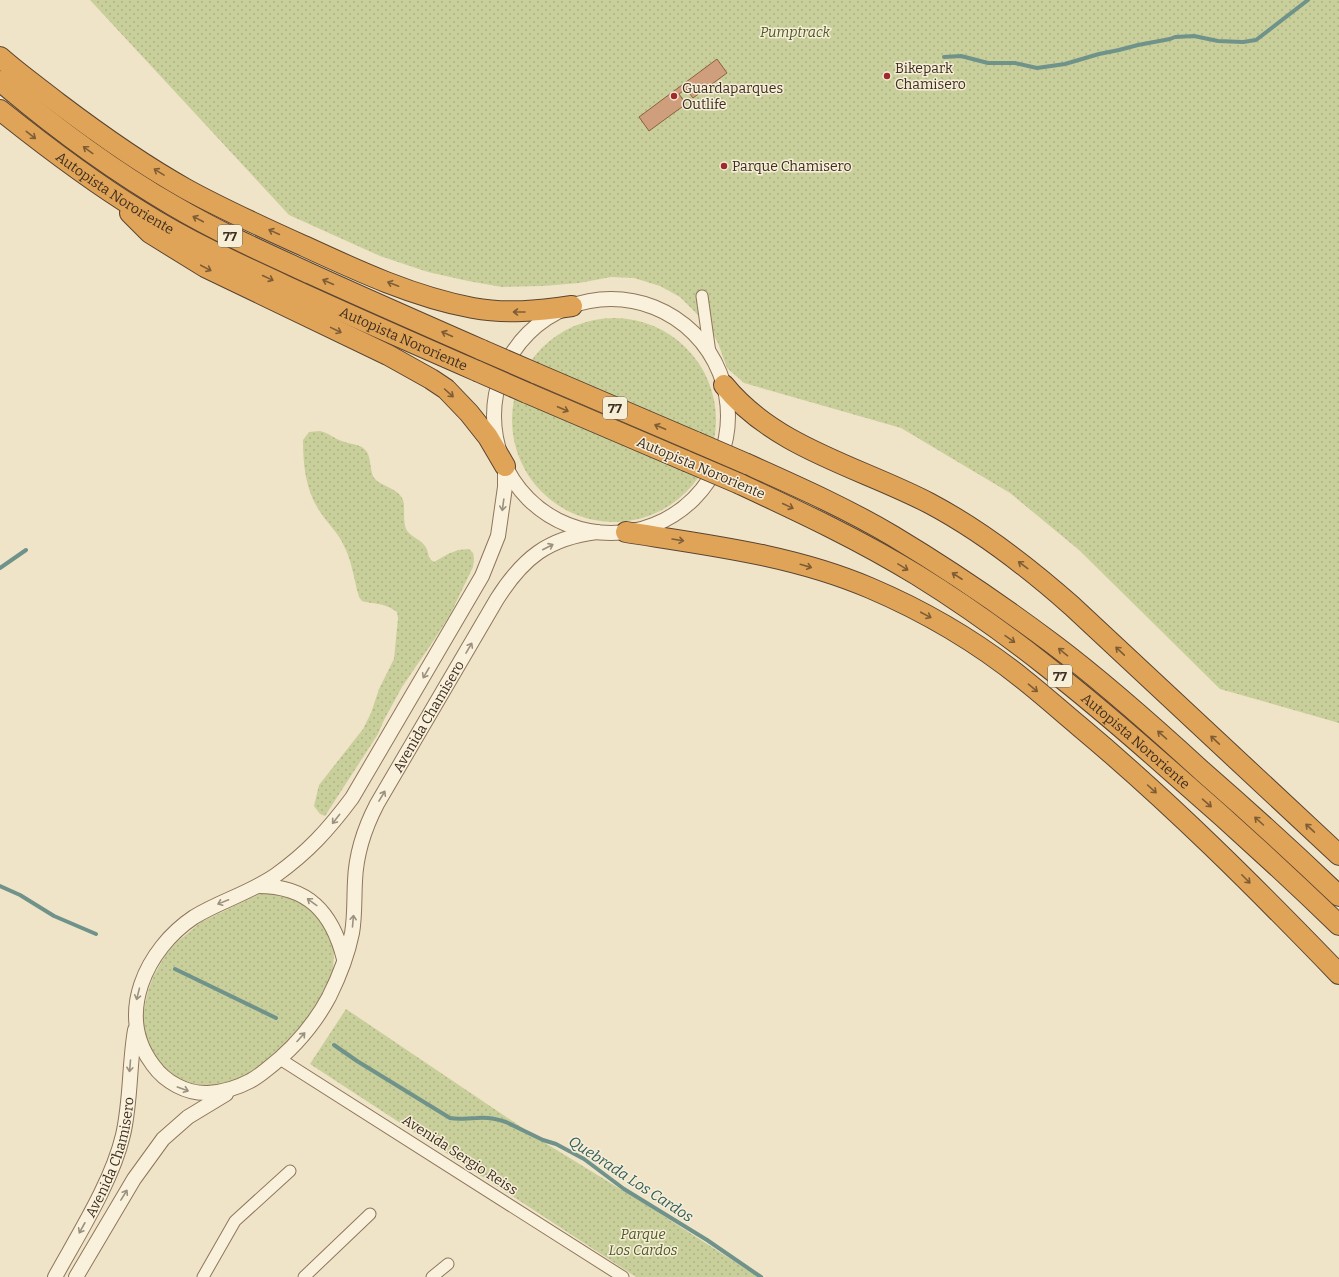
<svg xmlns="http://www.w3.org/2000/svg" width="1339" height="1277" viewBox="0 0 1339 1277" font-family="Bitter,serif">
	<style>
		.grass { fill: url(#grass-dots) }
		.lines { fill: none; stroke-linecap: round; stroke-linejoin: round }
		.stream { stroke: #6f938a; stroke-width: 4 }
		.building { fill: #cf9f7d; stroke: #8d5f41 }
		.minor-casing { stroke: #8d765c; stroke-width: 13 }
		.tertiary-casing { stroke: #8d765c; stroke-width: 16 }
		.motorway-casing { stroke: #5b4430; stroke-width: 22 }
		.minor { stroke: #faf1dc; stroke-width: 11 }
		.tertiary { stroke: #faf1dc; stroke-width: 14 }
		.motorway { stroke: #e0a458; stroke-width: 20 }
		.motorway-bridge-casing { stroke: #5b4430; stroke-width: 22; stroke-linecap: butt }
		.motorway-bridge { stroke: #e0a458; stroke-width: 20 }
		.oneway { stroke: #7e5d36 }
		.oneway2 { stroke: #9c907e }
		.poi-dot { fill: #9e2a2b; stroke: #f7eed8; stroke-width: 1.5 }
		.labels { text-anchor: middle; dominant-baseline: central; stroke-width: 3; stroke-linejoin: round; paint-order: stroke }
		.shield { fill: #f7eed8; stroke: #756857; stroke-width: 1 }
		.shield-label { font-size: 13px; font-weight: bold; fill: #3d2e20 }
		.park-label { font-size: 14px; font-style: italic; fill: #4d5a26; stroke: #f7eed8 }
		.poi-label { font-size: 14px; fill: #3d2e20; stroke: #f7eed8; text-anchor: start }
		.street-label { font-size: 14px; fill: #3d2e20; stroke: #f7eed8 }
		.water-label { font-size: 15px; font-style: italic; fill: #2f5d5a; stroke: #f7eed8 }
	</style>
	<defs>
		<pattern id="grass-dots" width="8" height="8" patternUnits="userSpaceOnUse"><rect width="8" height="8" fill="#c9cf9b"/><path d="M2 2h.1M6 6h.1" fill="none" stroke="#aeb285" stroke-width="1.8" stroke-linecap="round"/></pattern>
	</defs>
	<rect width="100%" height="100%" fill="#f0e4c8"/>
	<path class="grass" d="M90 0H1339V723L1220 689 1079 550 1010 493 901 428 744 383 727 368 718 343 707 324 680 297 660 286 634 278 611 277 579 283 543 286 502 287 468 281 428 272 380 256 289 215Z
		M512 420a102 102 0 1 1 204 0a102 102 0 1 1-204 0Z
		M320 431C329 433 336 440 345 442 353 445 362 444 367 452 372 460 369 474 376 480 384 487 399 489 403 500 406 509 401 525 409 533 414 538 421 540 425 546 430 553 426 557 434 562L448 554 458 550 469 549 473 553 474 558 473 567 460 594 451 613 434 640 402 687 384 720 378 734 325 816 320 814 314 806 319 785 363 729 371 713 379 689 394 659 398 618 397 612C383 602 377 605 362 601L359 597C354 580 352 560 343 544 338 533 330 526 323 516 306 494 303 467 303 440L309 432Z
		M264 892H275L303 902 322 920 333 944 334 953 333 969 330 981 309 1015 296 1033 272 1056 252 1072 239 1079 228 1084 208 1087 184 1082 163 1068 149 1051 141 1023 148 991 153 977 166 954 176 943 201 922Z
		M346 1009 542 1141 648 1206 746 1269 764 1277H636L310 1064Z"/>
	<g class="lines">
		<path class="stream" d="M944 57 961 56 988 63H1015L1037 68 1065 64 1099 54 1119 50 1138 45 1170 39 1175 37 1194 36 1218 41 1243 42 1256 40 1308 0
			M0 568 26 550
			M0 886 20 895 54 916 96 934
			M175 969 276 1018
			M334 1045 357 1061 450 1118C460 1120 467 1118 477 1118 487 1117 497 1119 506 1122L543 1140 556 1144 584 1159 624 1189 707 1240 761 1277"/>
	</g>
	<path class="building" d="M717 59 727 73 693 98 686 89 679 94 686 104 649 131 639 117Z"/>
	<g class="lines">
		<defs>
			<path id="minor" d="M702 296 710 353
				M280 1059 623 1277
				M203 1277 235 1221 290 1171
				M304 1277 370 1214
				M432 1277 448 1264"/>
			<g id="tertiary">
				<circle cx="611" cy="416" r="117"/>
				<path id="s1" d="M505 466V487L498 536 482 576 352 798C328 830 308 852 276 875 250 893 220 901 194 917 146 949 115 1015 153 1065 165 1082 187 1094 208 1093 223 1092 237 1088 250 1081 256 1078 261 1074 266 1070 292 1050 314 1025 329 997 338 979 348 953 352 933 355 916 354 898 355 881 356 854 364 829 377 804L497 599C523 558 548 538 597 532"/>
				<path d="M258 886C308 886 332 912 344 959"/>
				<path id="s2" d="M55 1277C78 1235 112 1182 123 1135 131 1101 129 1065 135 1030"/>
				<path d="M76 1277 134 1179 163 1139 188 1117 226 1094"/>
			</g>
			<g id="motorway">
				<path d="M0 57C18 73 39 88 58 103 99 134 141 164 186 189 224 210 264 228 304 246 358 271 414 297 473 308 506 314 538 311 572 306"/>
				<path d="M0 81C54 127 112 170 174 206 218 232 265 253 311 274 368 300 425 325 482 350"/>
				<path id="s3" d="M0 110C45 146 91 181 140 211 186 240 236 263 286 286 349 315 413 343 477 371"/>
				<path d="M130 213 150 233 205 267 388 355 431 379 446 389 469 413 488 437 505 466"/>
				<path d="M535 373 696 442"/>
				<path d="M724 385C775 448 860 467 929 503 982 531 1028 567 1072 606L1339 855"/>
				<path d="M527 393 686 461"/>
				<path d="M747 464C796 486 846 508 893 536 948 569 1001 605 1053 644 1105 683 1154 727 1202 771 1249 812 1294 853 1339 896"/>
				<path id="s4" d="M740 484C800 512 860 540 917 575 1006 630 1086 696 1164 765 1224 817 1282 870 1339 925"/>
				<path d="M626 532C708 545 793 555 870 588 924 611 977 642 1023 679 1042 694 1060 710 1079 726 1171 803 1256 888 1339 974"/>
			</g>
		</defs>
		<use href="#minor" class="minor-casing"/>
		<use href="#tertiary" class="tertiary-casing"/>
		<use href="#motorway" class="motorway-casing"/>
		<use href="#minor" class="minor"/>
		<use href="#tertiary" class="tertiary"/>
		<use href="#motorway" class="motorway"/>
		<defs>
			<path id="motorway-bridge" d="M482 350 535 373
				M477 371 527 393
				M696 442 747 464
				M686 461 740 484"/>
		</defs>
		<use href="#motorway-bridge" class="motorway-bridge-casing"/>
		<use href="#motorway-bridge" class="motorway-bridge"/>
	</g>
	<defs><path id="oneway-shaft" d="M-6 0H5M1.5-3L5.5 0L1.5 3" fill="none" stroke-width="1.6" stroke-linecap="round" stroke-linejoin="round"/></defs>
	<g class="oneway">
		<use href="#oneway-shaft" transform="translate(31 135) rotate(38)"/>
		<use href="#oneway-shaft" transform="translate(88 150) rotate(-144)"/>
		<use href="#oneway-shaft" transform="translate(159 172) rotate(-148)"/>
		<use href="#oneway-shaft" transform="translate(198 219) rotate(-152)"/>
		<use href="#oneway-shaft" transform="translate(274 232) rotate(-155)"/>
		<use href="#oneway-shaft" transform="translate(206 268) rotate(28)"/>
		<use href="#oneway-shaft" transform="translate(268 278) rotate(25)"/>
		<use href="#oneway-shaft" transform="translate(328 282) rotate(-156)"/>
		<use href="#oneway-shaft" transform="translate(393 284) rotate(-159)"/>
		<use href="#oneway-shaft" transform="translate(519 312) rotate(-180)"/>
		<use href="#oneway-shaft" transform="translate(336 330) rotate(26)"/>
		<use href="#oneway-shaft" transform="translate(447 334) rotate(-156)"/>
		<use href="#oneway-shaft" transform="translate(449 393) rotate(42)"/>
		<use href="#oneway-shaft" transform="translate(563 409) rotate(23)"/>
		<use href="#oneway-shaft" transform="translate(660 427) rotate(-157)"/>
		<use href="#oneway-shaft" transform="translate(788 506) rotate(25)"/>
		<use href="#oneway-shaft" transform="translate(678 540) rotate(9)"/>
		<use href="#oneway-shaft" transform="translate(1023 565) rotate(-143)"/>
		<use href="#oneway-shaft" transform="translate(806 566) rotate(16)"/>
		<use href="#oneway-shaft" transform="translate(903 567) rotate(31)"/>
		<use href="#oneway-shaft" transform="translate(957 576) rotate(-147)"/>
		<use href="#oneway-shaft" transform="translate(926 615) rotate(28)"/>
		<use href="#oneway-shaft" transform="translate(1010 639) rotate(35)"/>
		<use href="#oneway-shaft" transform="translate(1120 651) rotate(-137)"/>
		<use href="#oneway-shaft" transform="translate(1063 652) rotate(-141)"/>
		<use href="#oneway-shaft" transform="translate(1033 688) rotate(40)"/>
		<use href="#oneway-shaft" transform="translate(1162 735) rotate(-139)"/>
		<use href="#oneway-shaft" transform="translate(1215 740) rotate(-137)"/>
		<use href="#oneway-shaft" transform="translate(1152 789) rotate(42)"/>
		<use href="#oneway-shaft" transform="translate(1207 803) rotate(41)"/>
		<use href="#oneway-shaft" transform="translate(1259 821) rotate(-138)"/>
		<use href="#oneway-shaft" transform="translate(1310 828) rotate(-137)"/>
		<use href="#oneway-shaft" transform="translate(1246 879) rotate(45)"/>
	</g>
	<g class="oneway2">
		<use href="#oneway-shaft" transform="translate(503 505) rotate(98)"/>
		<use href="#oneway-shaft" transform="translate(548 547) rotate(-27)"/>
		<use href="#oneway-shaft" transform="translate(469 648) rotate(-60)"/>
		<use href="#oneway-shaft" transform="translate(426 673) rotate(120)"/>
		<use href="#oneway-shaft" transform="translate(382 796) rotate(-59)"/>
		<use href="#oneway-shaft" transform="translate(336 819) rotate(128)"/>
		<use href="#oneway-shaft" transform="translate(223 902) rotate(158)"/>
		<use href="#oneway-shaft" transform="translate(312 902) rotate(-144)"/>
		<use href="#oneway-shaft" transform="translate(353 921) rotate(-85)"/>
		<use href="#oneway-shaft" transform="translate(138 994) rotate(104)"/>
		<use href="#oneway-shaft" transform="translate(301 1037) rotate(-48)"/>
		<use href="#oneway-shaft" transform="translate(130 1066) rotate(95)"/>
		<use href="#oneway-shaft" transform="translate(183 1089) rotate(20)"/>
		<use href="#oneway-shaft" transform="translate(124 1195) rotate(-58)"/>
		<use href="#oneway-shaft" transform="translate(82 1228) rotate(119)"/>
	</g>
	<g class="poi-dot">
		<circle cx="887" cy="76" r="4"/>
		<circle cx="674" cy="96" r="4"/>
		<circle cx="724" cy="166" r="4"/>
	</g>
	<g class="labels">
		<g class="shield">
			<rect x="218" y="225" width="24" height="22" rx="3"/>
			<rect x="603" y="397" width="24" height="22" rx="3"/>
			<rect x="1048" y="665" width="24" height="22" rx="3"/>
		</g>
		<g class="shield-label">
			<text x="230" y="236">77</text>
			<text x="615" y="408">77</text>
			<text x="1060" y="676">77</text>
		</g>
		<g class="park-label">
			<text x="795" y="32">Pumptrack</text>
			<text x="643" y="1234">Parque<tspan x="643" dy="16">Los Cardos</tspan></text>
		</g>
		<g class="poi-label">
			<text x="895" y="68">Bikepark<tspan x="895" dy="16">Chamisero</tspan></text>
			<text x="682" y="88">Guardaparques<tspan x="682" dy="16">Outlife</tspan></text>
			<text x="732" y="166">Parque Chamisero</text>
		</g>
		<g class="street-label">
			<text stroke="none"><textPath href="#s3" startOffset="142">Autopista Nororiente</textPath></text>
			<text stroke="none"><textPath href="#s3" startOffset="466">Autopista Nororiente</textPath></text>
			<text transform="translate(701 468) rotate(23)">Autopista Nororiente</text>
			<text stroke="none"><textPath href="#s1" startOffset="1271">Avenida Chamisero</textPath></text>
			<text stroke="none"><textPath href="#s4" startOffset="474">Autopista Nororiente</textPath></text>
			<text transform="translate(460 1155) rotate(33)">Avenida Sergio Reiss</text>
			<text stroke="none"><textPath href="#s2" startOffset="133">Avenida Chamisero</textPath></text>
		</g>
		<g class="water-label">
			<text transform="translate(631 1179) rotate(33)">Quebrada Los Cardos</text>
		</g>
	</g>
</svg>
